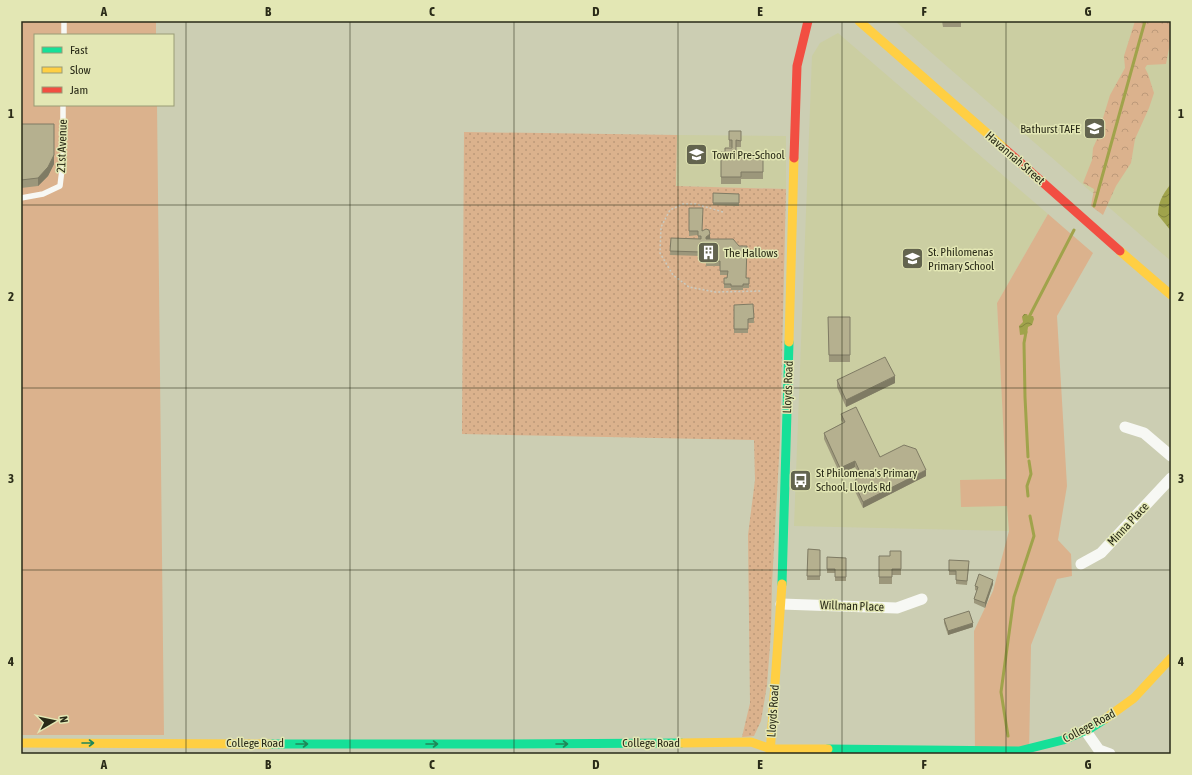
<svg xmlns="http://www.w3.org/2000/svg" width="1192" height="775" viewBox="0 0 1192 775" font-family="'Asap Condensed',sans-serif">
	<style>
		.built { fill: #cbcea2 }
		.grass { fill: url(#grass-dots) }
		.forest { fill: url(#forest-crowns) }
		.park { fill: #dbb28d }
		.water { fill: url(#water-waves) }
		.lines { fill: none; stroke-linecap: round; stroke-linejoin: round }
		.stream { stroke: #a0a34b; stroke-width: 3 }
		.path { stroke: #c9cbc2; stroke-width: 1.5; stroke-dasharray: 2 2; stroke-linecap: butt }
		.lane { stroke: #f7f8f4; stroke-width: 5.5 }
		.street { stroke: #f7f8f4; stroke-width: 11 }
		.fast { stroke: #16e098; stroke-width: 9 }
		.slow { stroke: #ffcf43; stroke-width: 9 }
		.jam { stroke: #f24e42; stroke-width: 9 }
		.wall { fill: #9c977b }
		.shaded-wall { fill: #7f7b64 }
		.building { fill: #b5b08f; stroke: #7f7b64 }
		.oneway { stroke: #208658 }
		.grid { fill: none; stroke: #2a2b18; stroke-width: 1; stroke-opacity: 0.55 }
		.labels { text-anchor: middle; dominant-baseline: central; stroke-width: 3; stroke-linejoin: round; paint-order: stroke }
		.poi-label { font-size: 12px; fill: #2a2b18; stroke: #e3e7b4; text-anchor: start }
		.street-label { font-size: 12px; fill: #2a2b18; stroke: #e3e7b4 }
		.neatline { fill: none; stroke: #2a2b18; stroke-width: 1.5 }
		.grid-label { font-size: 13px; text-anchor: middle; font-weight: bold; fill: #2a2b18 }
	</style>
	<defs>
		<pattern id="grass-dots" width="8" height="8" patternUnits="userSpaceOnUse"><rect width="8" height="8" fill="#dbb28d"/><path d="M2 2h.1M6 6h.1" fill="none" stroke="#bc9979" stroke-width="1.8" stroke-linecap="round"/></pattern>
		<pattern id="forest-crowns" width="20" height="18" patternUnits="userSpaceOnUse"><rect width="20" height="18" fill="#dbb28d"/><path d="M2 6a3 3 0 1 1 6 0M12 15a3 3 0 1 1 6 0" fill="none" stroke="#bc9979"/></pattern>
		<pattern id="water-waves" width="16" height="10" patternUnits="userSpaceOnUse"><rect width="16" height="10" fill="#a0a34b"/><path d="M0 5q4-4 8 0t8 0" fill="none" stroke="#83853d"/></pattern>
	</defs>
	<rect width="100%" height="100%" fill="#ccceb3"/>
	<path class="built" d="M895 21H1171V261L1143 237Z
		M838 33 1048 214 997 303 1009 531 794 526 812 56 820 43Z
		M677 135 786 136V189L676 186Z"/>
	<path class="grass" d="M464 132 677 135 676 186 786 189 780 440 772 584 771 632 767 685 761 721 754 736 742 737 750 703 748 535 755 480 754 440 462 434Z"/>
	<path class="forest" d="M1135 21H1171V38L1166 64 1147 65 1145 68 1148 74 1154 93 1149 108 1135 139 1131 163 1116 186 1103 215 1091 206 1094 189 1083 183 1092 160 1093 148 1101 130 1103 118 1110 95 1125 68 1124 56Z"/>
	<path class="park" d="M21 21H156V35H35V105H157L164 735H21Z
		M1048 214 1093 253 1057 316 1067 486 1058 540 1071 554 1072 576 1057 579 1031 645 1029 754H975L974 631 993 591 1009 531 1007 506 961 507 960 480 1006 479 997 303Z"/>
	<path class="water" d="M1170 185H1171V231L1158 215C1158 203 1162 195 1170 185Z
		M1024 314H1027L1028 316H1033L1034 319 1032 325 1028 327 1027 334 1020 335 1019 326 1023 322 1022 317Z"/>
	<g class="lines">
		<path class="stream" d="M1094 206 1145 21
			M1028 319 1074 230
			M1026 332 1024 343 1025 397 1028 457
			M1028 496 1027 486 1031 474 1029 461
			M1008 736 1001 692 1014 597 1034 536 1030 516"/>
		<path class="path" d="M723 212 696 204H683L670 210 661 227 660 253 673 275 689 287 715 292 762 291"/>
		<path class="lane" d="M64 35V21
			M21 198 43 194 60 186 63 161V105"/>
		<path class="street" d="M1125 427 1144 433 1171 456
			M1081 564 1101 553 1171 478
			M781 604 897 608 922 599
			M1085 730 1099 750 1110 754"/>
		<path class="fast" d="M782 584 789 342
			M270 744H492L681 743
			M828 749 1019 751 1063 740 1091 728 1105 719"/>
		<path class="slow" d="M859 21 1005 149
			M1120 251 1171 295
			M789 342 794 158
			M1105 719 1134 698 1171 658
			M21 743 270 744
			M681 743 751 742 771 749H828
			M770 754 782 584"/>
		<path class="jam" d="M1005 149 1120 251
			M794 158 797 66 808 21"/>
	</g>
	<path class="wall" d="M942 21H961V27H943Z
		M21 124 54 164 48 176 38 186 21 188Z
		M729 131H741V147H736V154H763V179H741V184H721V152H725L732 148V147H729Z
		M713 193 739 194V206L713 205Z
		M689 208 703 231 710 239H709L747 278H749V288H743V290H731V288H724V278H727V275H720V266H706V262H701V256L670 255 671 238 698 239V235L689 236Z
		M734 305 754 318V323H748V333H734Z
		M828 317H850V362H829Z
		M837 380 895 383 846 407 837 387Z
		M841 414 880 457 926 476 863 508 854 489V483L859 475 855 467 840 474 824 439V433L843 423 841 420Z
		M808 549 820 550V580H807Z
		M901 551V575H892V584H879V556H890Z
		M827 557 846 558V581H835V573H827Z
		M949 560 969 565 967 585 956 584V575H949Z
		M993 584 985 608 974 603V599L977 591 975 590V586Z
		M944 619 973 627 948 635 944 623Z"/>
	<path class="shaded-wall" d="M54 124V164L48 176 38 186V178Z
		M710 234V239L706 241V237Z
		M895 376V383L846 407V400Z
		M855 461V467L840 474V468Z
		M926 470V476L863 508V502Z
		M993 580V584L985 608V603Z
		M973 623V627L948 635V631Z"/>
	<path class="building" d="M21 124H54V155L48 167 38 178 21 180Z
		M729 131H741V141L736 140V154H763V172H741V177H721V152H725V148H732V140H729Z
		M713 193 739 194V203H713Z
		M689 208H703L702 231 706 229 709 230 710 234 706 237V239H733L739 246H747L746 278H749V284H743V286H731V284H724V278H727L728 271H720V261L706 262V258H701V252L670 251 671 238 701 239V236H698V231H689Z
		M753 304 754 318 748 319V329H734V305Z
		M828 317H850V355H829Z
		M885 357 895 376 846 400 837 380Z
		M856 407 880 457 904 445 916 449 926 470 863 502 854 483 860 472 855 461 840 468 824 433 845 422 841 414Z
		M808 549 820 550V576H807Z
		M890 551H901V569H892V577H879V556H890Z
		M827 557 846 558V577H835V569H827Z
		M949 560 969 561 967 581 956 580V571H949Z
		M979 574 993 580 985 603 974 599 978 587 975 586Z
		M969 611 973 623 948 631 944 619Z"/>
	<defs><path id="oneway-shaft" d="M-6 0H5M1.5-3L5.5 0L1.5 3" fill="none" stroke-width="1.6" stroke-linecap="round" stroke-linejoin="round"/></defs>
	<g class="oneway">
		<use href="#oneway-shaft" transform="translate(88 743)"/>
		<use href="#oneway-shaft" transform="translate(302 744)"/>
		<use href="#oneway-shaft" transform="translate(432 744)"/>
		<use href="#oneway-shaft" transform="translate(562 744)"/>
	</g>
	<path class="grid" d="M186 21V754M350 21V754M514 21V754M678 21V754M842 21V754M1006 21V754M21 205H1171M21 388H1171M21 570H1171"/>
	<defs>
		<symbol id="university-square" viewBox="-11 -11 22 22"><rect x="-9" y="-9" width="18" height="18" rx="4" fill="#63644e" stroke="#e3e7b4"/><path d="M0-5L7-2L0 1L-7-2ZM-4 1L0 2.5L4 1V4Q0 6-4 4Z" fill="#fff"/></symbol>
		<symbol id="school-square" viewBox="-11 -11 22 22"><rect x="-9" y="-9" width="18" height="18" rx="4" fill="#63644e" stroke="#e3e7b4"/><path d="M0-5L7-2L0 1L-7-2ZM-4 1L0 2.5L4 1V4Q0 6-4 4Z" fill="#fff"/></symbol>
		<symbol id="building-square" viewBox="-11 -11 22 22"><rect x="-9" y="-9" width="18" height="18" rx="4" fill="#63644e" stroke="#e3e7b4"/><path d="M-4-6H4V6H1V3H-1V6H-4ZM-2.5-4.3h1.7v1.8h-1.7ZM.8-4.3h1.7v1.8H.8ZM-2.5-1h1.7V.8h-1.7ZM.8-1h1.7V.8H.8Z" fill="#fff"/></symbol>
		<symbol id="bus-square" viewBox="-11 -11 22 22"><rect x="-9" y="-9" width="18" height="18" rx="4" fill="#63644e" stroke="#e3e7b4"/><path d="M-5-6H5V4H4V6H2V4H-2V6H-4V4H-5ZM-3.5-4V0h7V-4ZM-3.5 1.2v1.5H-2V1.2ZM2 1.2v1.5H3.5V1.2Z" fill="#fff"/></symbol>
	</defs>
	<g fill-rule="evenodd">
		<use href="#university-square" x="1082" y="116" width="25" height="25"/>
		<use href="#school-square" x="684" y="142" width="25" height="25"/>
		<use href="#building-square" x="696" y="240" width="25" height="25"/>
		<use href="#school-square" x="900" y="246" width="25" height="25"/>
		<use href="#bus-square" x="788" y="468" width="25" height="25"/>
	</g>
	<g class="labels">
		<g class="poi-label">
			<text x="1080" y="129" text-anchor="end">Bathurst TAFE</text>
			<text x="712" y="155">Towri Pre-School</text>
			<text x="928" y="252">St. Philomenas<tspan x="928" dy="14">Primary School</tspan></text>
			<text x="724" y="253">The Hallows</text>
			<text x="816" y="473">St Philomena's Primary<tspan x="816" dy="14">School, Lloyds Rd</tspan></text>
		</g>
		<g class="street-label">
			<text transform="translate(62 146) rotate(-88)">21st Avenue</text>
			<text transform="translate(1015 158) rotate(41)">Havannah Street</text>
			<text transform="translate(788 387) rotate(-88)">Lloyds Road</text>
			<text transform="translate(1128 524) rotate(-47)">Minna Place</text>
			<text transform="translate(852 606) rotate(2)">Willman Place</text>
			<text transform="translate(773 711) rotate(-86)">Lloyds Road</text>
			<text transform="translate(1089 726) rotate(-28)">College Road</text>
			<text x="255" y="743">College Road</text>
			<text x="651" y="743">College Road</text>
		</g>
	</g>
	<rect width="1192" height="775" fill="none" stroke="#e3e7b4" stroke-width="44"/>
	<rect x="34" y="34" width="140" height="72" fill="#e3e7b4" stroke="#999c76"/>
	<rect x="42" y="47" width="20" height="6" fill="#16e098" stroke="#999c76"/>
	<text x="70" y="54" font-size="12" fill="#2a2b18">Fast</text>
	<rect x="42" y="67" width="20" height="6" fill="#ffcf43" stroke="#999c76"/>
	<text x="70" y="74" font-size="12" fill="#2a2b18">Slow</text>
	<rect x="42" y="87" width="20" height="6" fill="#f24e42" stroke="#999c76"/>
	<text x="70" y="94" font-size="12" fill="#2a2b18">Jam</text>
	<g transform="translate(54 721) rotate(81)" stroke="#e3e7b4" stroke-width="3" paint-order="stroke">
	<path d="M0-3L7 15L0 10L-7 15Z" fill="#2a2b18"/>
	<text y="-6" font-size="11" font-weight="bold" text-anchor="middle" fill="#2a2b18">N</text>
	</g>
	<rect x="22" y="22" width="1148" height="731" class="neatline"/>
	<g class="grid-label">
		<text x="104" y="16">A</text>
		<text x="268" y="16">B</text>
		<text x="432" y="16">C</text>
		<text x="596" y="16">D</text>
		<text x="760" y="16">E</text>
		<text x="924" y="16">F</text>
		<text x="1088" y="16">G</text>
		<text x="11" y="118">1</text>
		<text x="1181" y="118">1</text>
		<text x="11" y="301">2</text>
		<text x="1181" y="301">2</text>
		<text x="11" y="483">3</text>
		<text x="1181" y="483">3</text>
		<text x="11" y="666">4</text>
		<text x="1181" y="666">4</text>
		<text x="104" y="769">A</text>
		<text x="268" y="769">B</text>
		<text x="432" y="769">C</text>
		<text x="596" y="769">D</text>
		<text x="760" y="769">E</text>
		<text x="924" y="769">F</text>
		<text x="1088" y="769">G</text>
	</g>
</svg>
